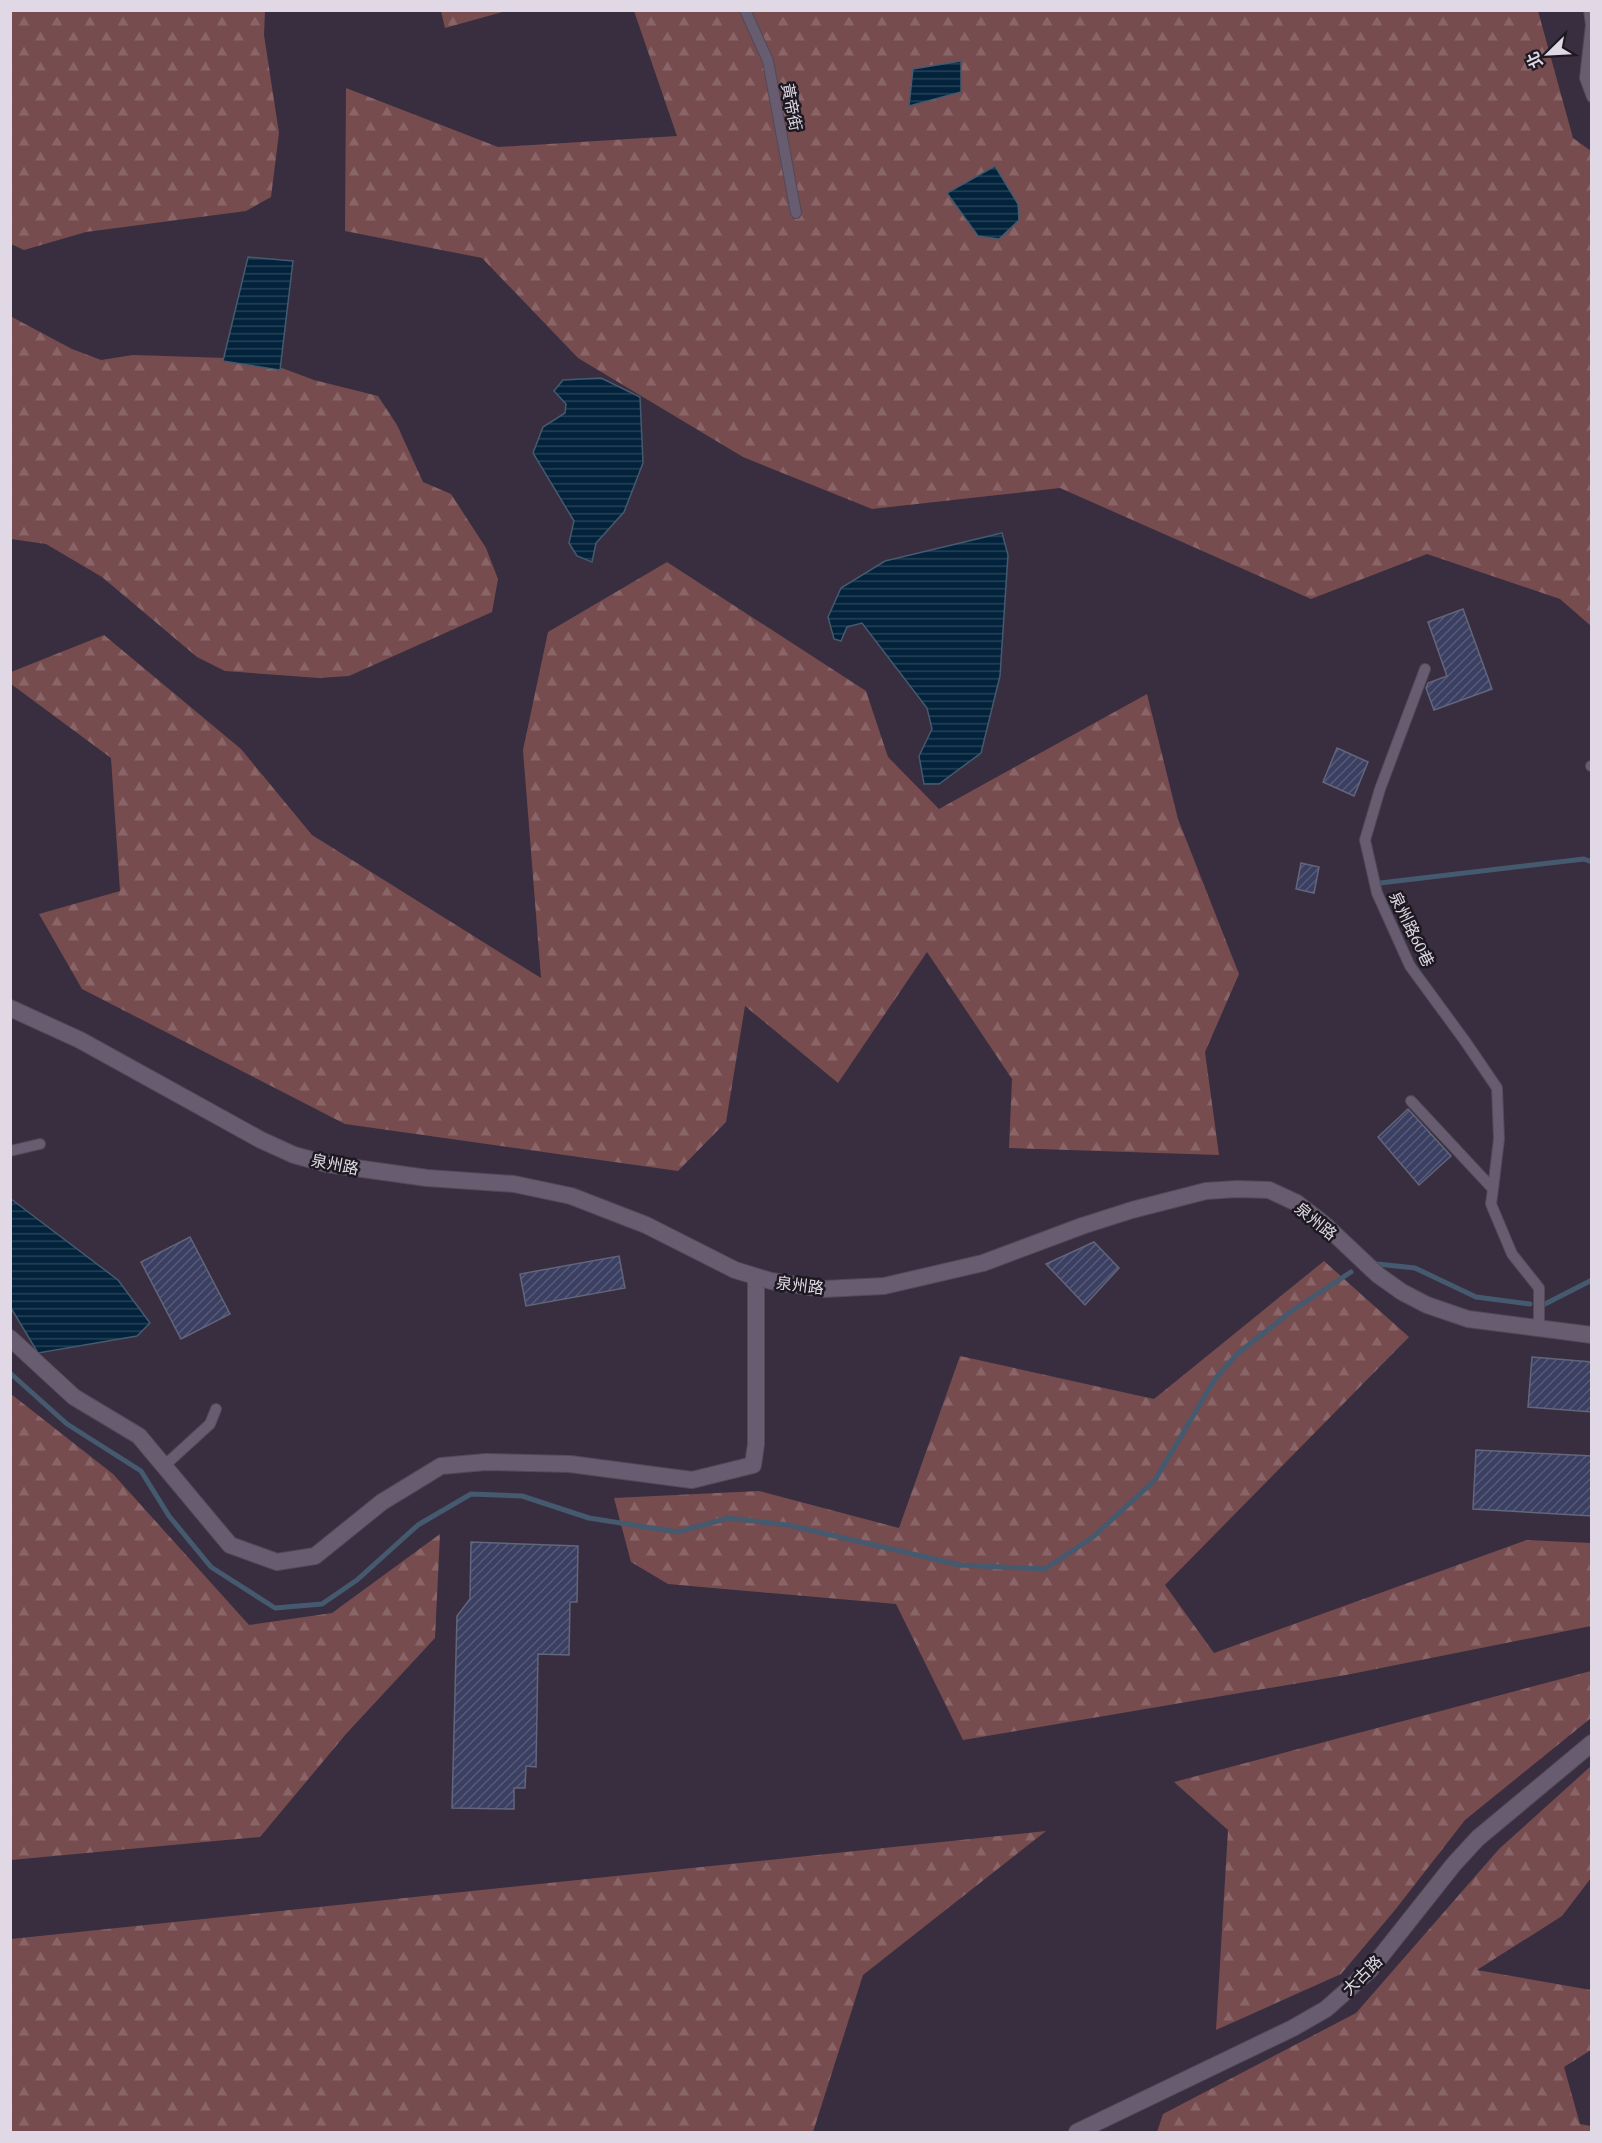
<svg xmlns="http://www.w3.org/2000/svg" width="1602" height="2143" viewBox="0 0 1602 2143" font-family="'PT Serif','Noto Sans TC',serif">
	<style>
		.forest { fill: url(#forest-firs) }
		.water { fill: url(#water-rules); stroke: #455a6e; stroke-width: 1.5 }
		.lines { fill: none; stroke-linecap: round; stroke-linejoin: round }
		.stream { stroke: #455a6e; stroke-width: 5 }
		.building { fill: url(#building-hatch); stroke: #62657b; stroke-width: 1.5 }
		.service-casing { stroke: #524958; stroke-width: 12 }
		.minor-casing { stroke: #524958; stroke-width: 18 }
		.tertiary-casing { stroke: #524958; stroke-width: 18 }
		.service { stroke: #685c71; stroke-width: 10 }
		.minor { stroke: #685c71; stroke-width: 16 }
		.tertiary { stroke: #685c71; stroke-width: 16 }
		.labels { text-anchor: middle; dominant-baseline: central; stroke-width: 5; stroke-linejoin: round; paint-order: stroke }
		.street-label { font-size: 16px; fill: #e0d9e5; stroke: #1d1921 }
	</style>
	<defs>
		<pattern id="forest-firs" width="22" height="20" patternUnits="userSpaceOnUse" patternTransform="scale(1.5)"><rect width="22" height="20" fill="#774c4f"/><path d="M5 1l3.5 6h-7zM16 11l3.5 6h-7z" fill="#8a6568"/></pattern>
		<pattern id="water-rules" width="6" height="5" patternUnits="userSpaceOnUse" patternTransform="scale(1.5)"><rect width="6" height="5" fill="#02233b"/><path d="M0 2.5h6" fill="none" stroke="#274257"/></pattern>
		<pattern id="building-hatch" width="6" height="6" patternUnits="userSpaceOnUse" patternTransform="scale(1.5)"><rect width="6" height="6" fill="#3b4062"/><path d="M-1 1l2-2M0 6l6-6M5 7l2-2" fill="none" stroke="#575b78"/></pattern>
	</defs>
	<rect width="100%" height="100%" fill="#382e40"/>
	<path class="forest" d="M10 11H265L264 35 279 133 271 197 246 211 86 232 24 250 11 244Z
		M441 11V10L506 11 445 28Z
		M634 11H1538L1573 138 1591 151V626L1560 599 1427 554 1311 599 1060 488 872 509 743 457 578 358 482 258 345 231 346 88 498 147 677 136Z
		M10 316 72 349 101 360 133 355 258 359 314 380 378 396 397 425 423 482 451 494 486 548 498 579 492 612 349 676 319 678 225 671 197 657 102 577 46 544 11 539Z
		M667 562 866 691 888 757 939 809 1147 694 1178 819 1239 974 1205 1052 1219 1155 1009 1148 1012 1079 927 952 838 1083 745 1006 726 1122 678 1171 345 1124 82 989 39 914 120 891 111 758 11 684V672L104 635 241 749 312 835 541 978 523 750 548 632Z
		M1324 1261 1409 1337 1165 1585 1214 1653 1527 1540 1591 1543V1626L1346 1675 963 1740 896 1604 668 1584 631 1562 614 1498 759 1491 899 1528 960 1356 1154 1399Z
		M11 1394 113 1474 249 1625 332 1613 440 1534 435 1638 346 1734 260 1837 11 1860Z
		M1591 1671V1718L1465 1820 1395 1910 1341 1974 1216 2030 1228 1830 1174 1782Z
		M1591 1766V1878L1562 1916 1477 1970 1591 1990V2050L1564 2067 1580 2124 1591 2126V2132H1157L1163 2114 1356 2013 1499 1849Z
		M1046 1831 863 1975 813 2132H11V1939Z"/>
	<path class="water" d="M961 61V92L909 106 913 69Z
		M995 166 1018 204 1019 220 999 239 978 236 947 193Z
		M248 257 293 261 280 370 223 361Z
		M601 378 640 397 643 463 624 512 596 543 592 562 577 556 569 543 574 521 533 453 543 427 565 413 566 404 554 391 563 380Z
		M1002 533 1008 555 1000 676 981 753 939 784H924L919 756 932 729 927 708 862 623 847 627 841 641 834 639 828 617 841 588 885 561Z
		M11 1199 118 1280 150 1323 137 1336 38 1353 11 1308Z"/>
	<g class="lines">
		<path class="stream" d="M1380 883 1584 859 1592 862
			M1377 1264 1415 1268 1476 1297 1530 1304
			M1545 1304 1592 1280
			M10 1373 67 1424 141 1471 169 1516 211 1567 275 1608 322 1604 357 1580 418 1525 471 1494 522 1496 589 1518 677 1532 729 1518 788 1525 960 1565 1045 1569 1093 1537 1155 1480 1215 1379 1237 1354 1293 1310 1351 1272"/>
	</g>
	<path class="building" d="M1463 609 1492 689 1434 710 1426 688 1428 683 1447 676 1428 622Z
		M1337 748 1368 762 1354 796 1323 782Z
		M1301 863 1319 867 1314 893 1296 889Z
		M1408 1109 1451 1156 1419 1185 1378 1137Z
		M190 1237 230 1314 181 1339 141 1262Z
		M1094 1242 1119 1268 1085 1305 1046 1264Z
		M619 1256 625 1288 526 1306 520 1274Z
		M1532 1357 1592 1362V1412L1528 1407Z
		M1476 1450 1592 1456V1516L1473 1509Z
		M471 1542 578 1546 577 1602H570L569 1655 538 1654 536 1767 526 1766 525 1788H514V1809L452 1808 457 1616 470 1599Z"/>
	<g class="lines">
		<defs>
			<path id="service" d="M745 10 768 61 796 213
				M1589 10 1591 25 1585 78 1592 97
				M1425 669 1380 789 1365 840 1377 893 1410 966 1465 1041 1497 1088 1499 1139 1493 1189
				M1591 766H1592
				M1411 1101 1493 1189 1491 1204 1512 1254 1539 1288V1328
				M10 1151 40 1144
				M164 1466 210 1424 216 1409"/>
			<path id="minor" d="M10 1338 74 1397 139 1436 230 1545 277 1562 315 1556 382 1502 441 1466 486 1462 570 1464 692 1480 753 1465 756 1444V1277
				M1077 2132 1293 2028 1326 2009 1370 1970 1454 1864 1478 1838 1592 1743"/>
			<path id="tertiary" d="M10 1008 80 1040 261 1140 294 1155 327 1164 427 1178 514 1184 571 1196 646 1225 735 1270 771 1281 824 1289 884 1286 983 1263 1082 1226 1132 1210 1206 1191 1237 1189 1269 1190 1297 1203 1324 1224 1378 1275 1402 1292 1427 1305 1468 1319 1592 1335"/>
		</defs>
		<use href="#service" class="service-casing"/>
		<use href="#minor" class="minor-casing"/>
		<use href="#tertiary" class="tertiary-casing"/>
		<use href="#service" class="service"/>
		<use href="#minor" class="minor"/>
		<use href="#tertiary" class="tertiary"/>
	</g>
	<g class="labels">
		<g class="street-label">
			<text transform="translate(792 107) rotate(79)">黃帝街</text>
			<text transform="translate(1412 929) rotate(64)">泉州路60巷</text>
			<text transform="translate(335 1164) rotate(11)">泉州路</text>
			<text transform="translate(1316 1221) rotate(39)">泉州路</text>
			<text transform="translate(800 1285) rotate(7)">泉州路</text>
			<text transform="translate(1362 1975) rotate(-45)">大古路</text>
		</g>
	</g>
	<rect width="1602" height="2143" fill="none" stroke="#e0d9e5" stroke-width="24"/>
	<g transform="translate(1548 54) rotate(246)" stroke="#1d1921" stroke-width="4.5" paint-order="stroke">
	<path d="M0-4.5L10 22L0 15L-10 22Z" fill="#e0d9e5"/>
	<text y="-9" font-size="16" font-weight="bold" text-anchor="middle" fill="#e0d9e5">北</text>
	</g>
</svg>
